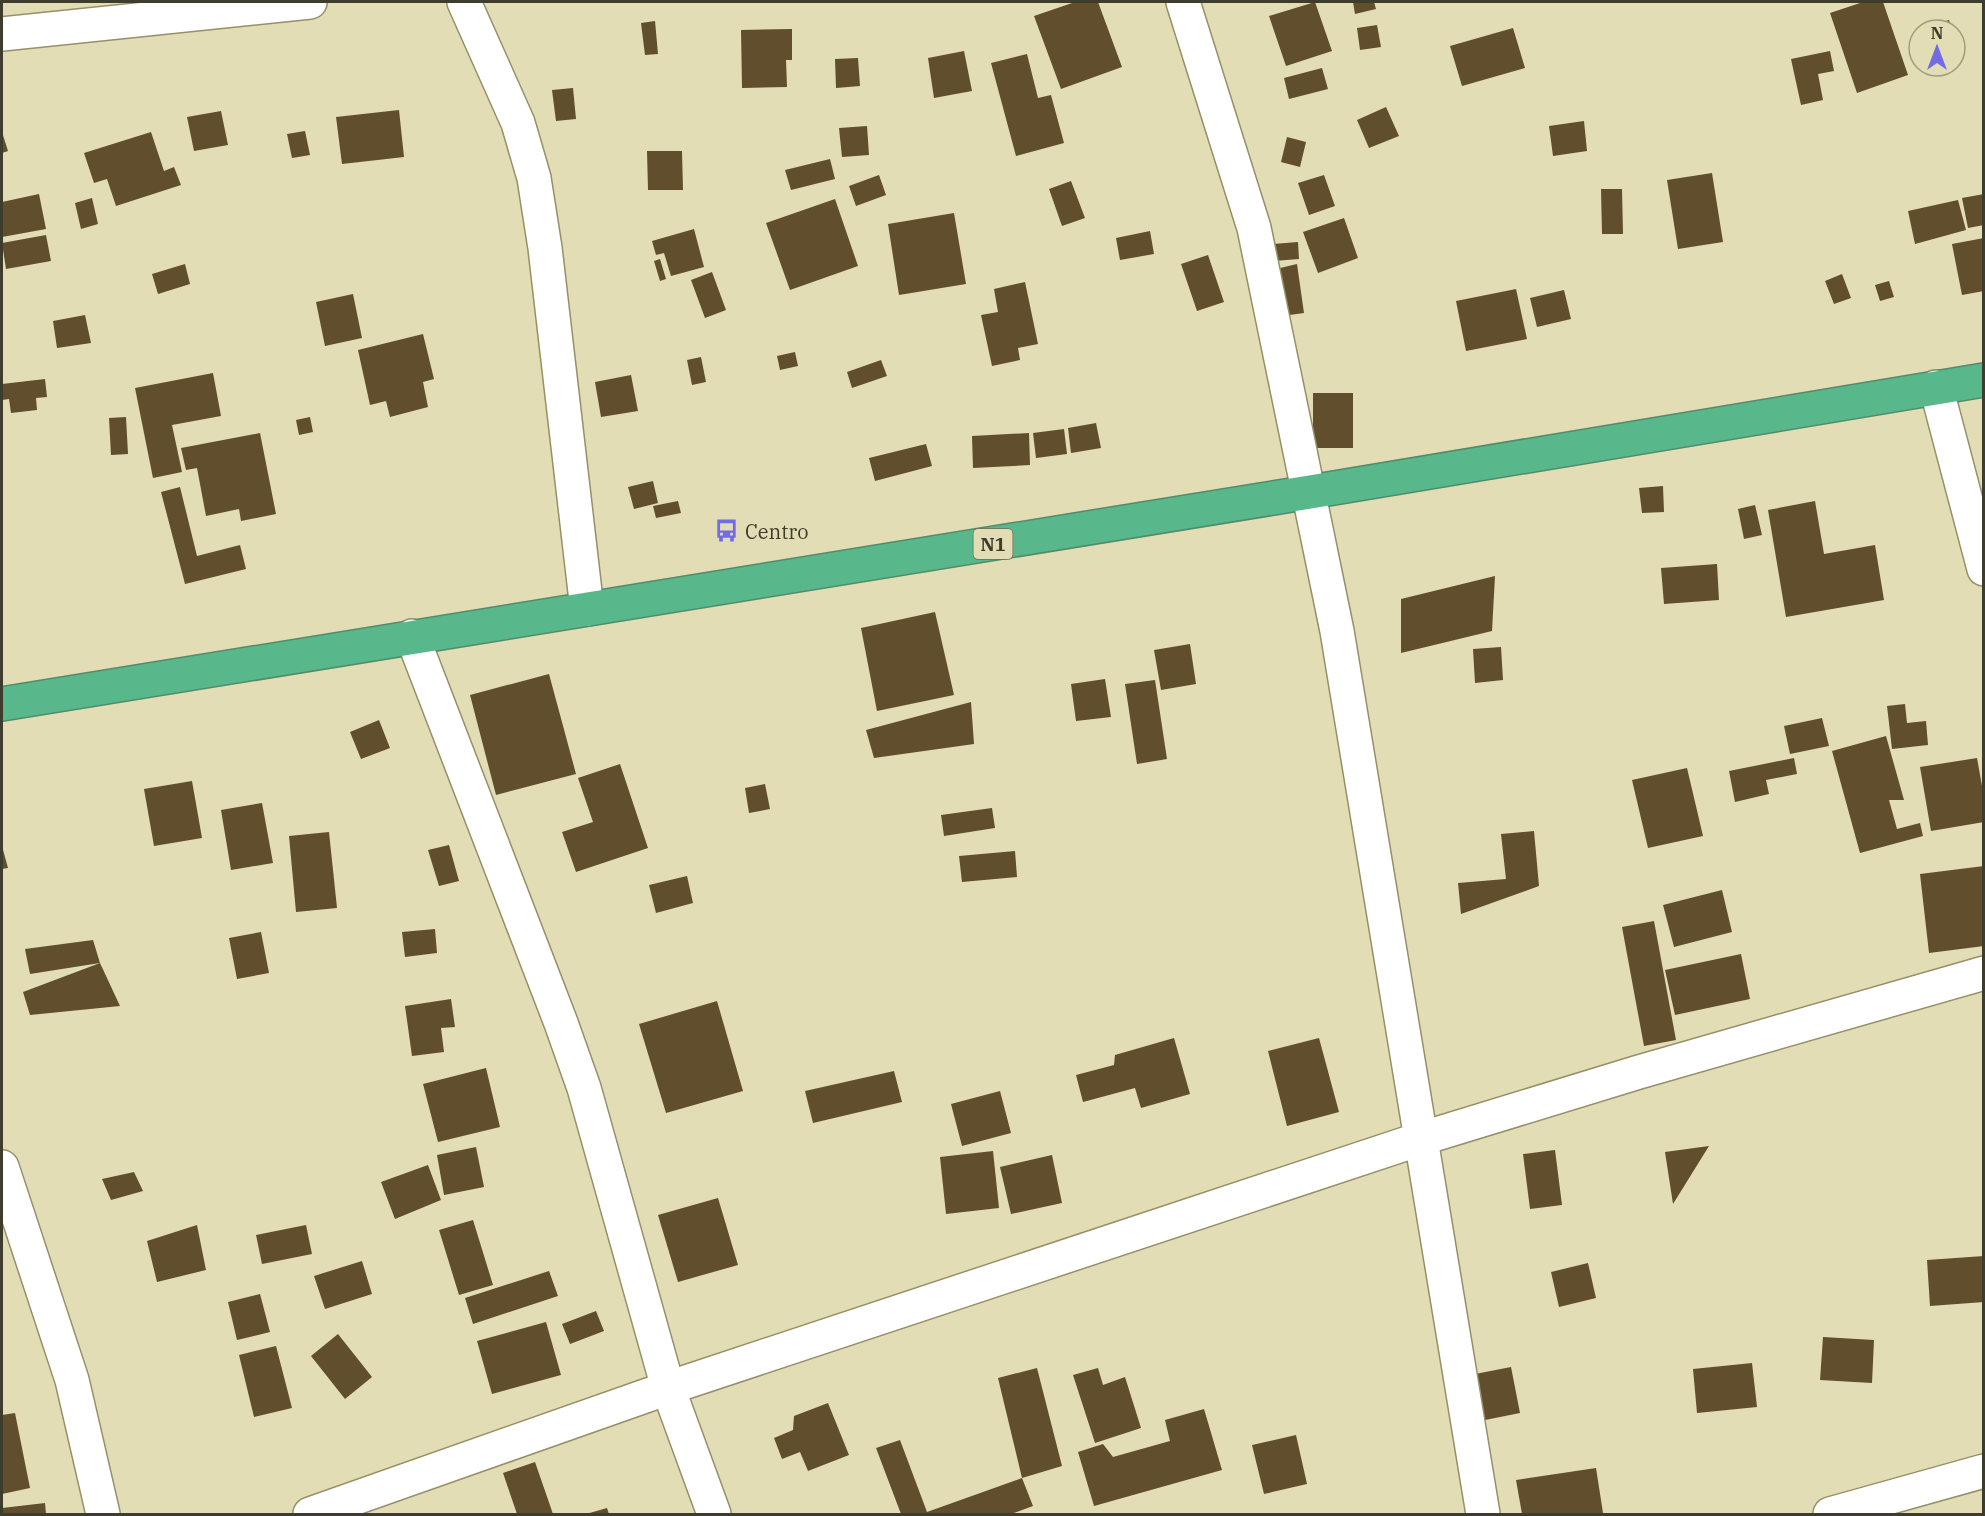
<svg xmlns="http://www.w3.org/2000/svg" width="1985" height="1516" viewBox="0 0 1985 1516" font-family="'IBM Plex Serif',serif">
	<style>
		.building { fill: #604e2c }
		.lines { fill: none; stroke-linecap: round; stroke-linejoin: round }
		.minor-casing { stroke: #959069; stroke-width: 36 }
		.highway-casing { stroke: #508c6a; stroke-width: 36 }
		.minor { stroke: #fff; stroke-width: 33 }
		.highway { stroke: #59b78c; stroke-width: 33 }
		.labels { text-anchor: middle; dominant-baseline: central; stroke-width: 6; stroke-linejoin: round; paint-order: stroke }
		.shield { fill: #e2ddb4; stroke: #6f6c55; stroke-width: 1.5 }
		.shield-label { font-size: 18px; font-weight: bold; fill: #3e3c2c }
		.poi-label { font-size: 20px; fill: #3e3c2c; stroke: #e2ddb4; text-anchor: start }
	</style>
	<rect width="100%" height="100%" fill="#e2ddb4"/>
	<path class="building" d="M1075 2H1098L1122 67 1061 89 1034 16Z
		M1315 2 1332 51 1286 66 1269 16Z
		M1353 2H1374L1376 9 1355 14Z
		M1863 2H1883L1908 75 1857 93 1830 13Z
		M1949 20 1952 30H1924V28Z
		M655 21 658 54 645 55 641 23Z
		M1377 25 1381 47 1360 50 1357 28Z
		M1513 28 1525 68 1462 86 1450 46Z
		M792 29V60H786L787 87 742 88 741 30Z
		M964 51 972 91 934 98 928 58Z
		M1830 51 1834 71 1818 74 1823 100 1801 105 1791 59Z
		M1027 54 1038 98 1051 95 1064 143 1016 156 991 63Z
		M858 58 860 86 836 88 835 59Z
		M1322 68 1328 89 1289 99 1284 78Z
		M573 88 576 119 556 121 552 90Z
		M1386 107 1399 136 1369 148 1357 120Z
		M399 110 404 157 342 164 336 117Z
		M221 111 228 145 194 151 187 117Z
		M1584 121 1587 151 1553 156 1549 126Z
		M867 126 869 155 842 157 839 128Z
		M305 131 310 155 292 158 287 134Z
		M2 132 8 151 2 153Z
		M151 132 164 171 174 167 181 185 116 206 107 179 94 183 84 153Z
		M1287 137 1306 142 1300 167 1281 162Z
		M647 151H682L683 190H648Z
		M830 159 835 179 791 190 785 170Z
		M1712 173 1723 242 1678 249 1667 180Z
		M879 175 886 195 856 206 849 186Z
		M1324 175 1335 206 1309 215 1298 183Z
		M1071 181 1085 218 1062 226 1049 189Z
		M1601 189H1622L1623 234H1602Z
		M39 194 46 229 2 237V202Z
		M1984 194V225L1968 228 1962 198Z
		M92 198 98 224 81 229 75 203Z
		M835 199 858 266 790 290 766 223Z
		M1958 200 1966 230 1915 244 1908 211Z
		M954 213 966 284 899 295 888 224Z
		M1344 218 1358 258 1318 273 1303 232Z
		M694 229 704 267 671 276 664 253 656 255 652 241Z
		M1150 231 1154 254 1120 260 1116 238Z
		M46 235 51 261 6 269 2 243Z
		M1984 238V291L1962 295 1952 244Z
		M1298 242 1299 259 1274 261 1273 244Z
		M1208 255 1224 302 1197 311 1181 264Z
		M660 259 666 279 660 281 654 261Z
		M185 264 190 284 158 294 152 274Z
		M1297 264 1304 313 1282 316 1276 269Z
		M712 272 726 310 705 318 691 280Z
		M1842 274 1851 298 1834 304 1825 281Z
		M1889 281 1894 297 1880 301 1875 285Z
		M1025 282 1038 344 1018 348 1020 360 992 366 981 315 998 312 994 289Z
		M1516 289 1527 339 1466 351 1456 301Z
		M1564 290 1571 319 1537 327 1530 298Z
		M353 294 362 338 325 346 316 302Z
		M85 315 91 343 57 348 53 321Z
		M423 334 434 379 423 382 428 407 390 417 386 401 370 405 358 350Z
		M795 352 798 366 780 370 777 356Z
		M701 357 706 382 692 385 687 360Z
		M881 360 887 376 852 388 847 372Z
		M213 373 221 416 172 425 182 472 153 478 135 388Z
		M631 375 638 411 601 417 595 382Z
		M45 379 47 397 36 398 37 410 11 413 9 399 2 400V384Z
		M1313 393H1353V448H1313Z
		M126 417 128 454 111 455 109 418Z
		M310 417 313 432 299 435 296 420Z
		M1096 423 1101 448 1071 453 1068 428Z
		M1064 429 1067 454 1036 458 1033 433Z
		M260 433 276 514 241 521 239 509 206 516 197 468 186 470 181 448Z
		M1029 433 1030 465 973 468 972 436Z
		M926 444 932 466 875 481 869 458Z
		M653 481 658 503 634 509 628 487Z
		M1663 486 1664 512 1642 513 1639 488Z
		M180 487 197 556 240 545 246 569 185 584 161 492Z
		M678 501 681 513 656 518 653 506Z
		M1815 501 1824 554 1875 545 1884 600 1786 617 1768 510Z
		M1755 505 1762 535 1744 539 1738 509Z
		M1717 564 1719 600 1664 604 1661 568Z
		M1495 576 1492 631 1401 653V599Z
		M935 612 954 695 877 711 861 628Z
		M1190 644 1196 684 1161 690 1154 650Z
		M1501 647 1503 680 1475 683 1473 649Z
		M549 674 576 774 496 795 470 695Z
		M1105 679 1111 717 1076 721 1071 684Z
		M1155 680 1167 759 1137 764 1125 684Z
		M971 702 974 744 874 758 866 730Z
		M1905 704 1907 723 1926 721 1928 745 1892 749 1887 706Z
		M1822 718 1829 746 1790 754 1784 726Z
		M379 720 390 748 361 759 350 732Z
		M1886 736 1904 800H1889L1897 829 1920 823 1923 836 1860 853 1832 751Z
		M1794 758 1797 774 1766 780 1769 794 1735 802 1729 771Z
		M1977 758 1984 797V822L1931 831 1920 767Z
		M620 764 648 848 576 872 562 832 593 822 578 778Z
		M1687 768 1703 836 1648 848 1632 780Z
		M192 781 202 838 154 846 144 789Z
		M765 784 770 809 749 813 745 788Z
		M262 803 273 863 231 870 221 810Z
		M992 808 995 828 944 836 941 815Z
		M1534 831 1539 886 1461 914 1458 883 1506 879 1501 834Z
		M329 832 337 908 296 912 289 836Z
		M449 845 459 881 439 886 428 850Z
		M2 846 8 868 2 869Z
		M1015 851 1017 877 962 882 959 856Z
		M1984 866V946L1929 953 1920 874Z
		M687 876 693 903 656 913 649 885Z
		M1722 890 1732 932 1674 947 1663 905Z
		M1654 921 1676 1040 1644 1046 1622 927Z
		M435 929 437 953 405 957 402 932Z
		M261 932 269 973 237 979 229 938Z
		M93 940 100 963 30 974 25 949Z
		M1741 954 1750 999 1675 1015 1665 970Z
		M100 963 120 1006 30 1015 23 992Z
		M451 999 455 1027 441 1028 444 1052 412 1056 405 1006Z
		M717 1001 743 1091 666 1113 639 1024Z
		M1174 1038 1190 1094 1141 1108 1135 1088 1083 1102 1076 1075 1114 1065 1115 1055Z
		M1319 1038 1339 1112 1287 1126 1268 1051Z
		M486 1068 500 1127 438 1142 423 1084Z
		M894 1071 902 1102 813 1123 805 1091Z
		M1000 1091 1011 1133 962 1146 951 1104Z
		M1709 1146 1673 1204 1665 1152Z
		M476 1147 484 1187 444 1195 437 1155Z
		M1555 1150 1562 1205 1530 1209 1523 1154Z
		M993 1151 999 1208 946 1214 940 1157Z
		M1052 1155 1062 1203 1011 1214 1000 1167Z
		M428 1165 441 1200 395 1219 381 1182Z
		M134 1172 143 1191 111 1200 102 1179Z
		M718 1198 738 1265 678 1282 658 1215Z
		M473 1220 493 1285 459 1295 439 1230Z
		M197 1225 206 1270 157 1282 147 1241Z
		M306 1225 312 1254 262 1264 256 1235Z
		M1984 1256V1302L1930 1306 1927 1260Z
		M362 1261 372 1294 325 1309 314 1276Z
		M1588 1263 1596 1298 1559 1307 1551 1272Z
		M549 1271 558 1296 473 1324 465 1298Z
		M260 1294 270 1332 237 1340 228 1302Z
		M596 1311 604 1331 570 1344 562 1324Z
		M546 1322 561 1375 492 1394 477 1341Z
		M338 1334 372 1377 345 1399 311 1356Z
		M1823 1337 1874 1340 1872 1383 1820 1380Z
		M276 1346 292 1408 254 1417 239 1355Z
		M1752 1363 1757 1407 1697 1413 1693 1369Z
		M1511 1367 1520 1413 1475 1422 1465 1376Z
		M1037 1368 1062 1466 1022 1478 998 1378Z
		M1098 1368 1103 1385 1125 1377 1141 1428 1095 1443 1073 1375Z
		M828 1403 849 1455 808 1471 800 1452 782 1459 774 1438 793 1430 794 1416Z
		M1204 1409 1222 1470 1094 1506 1078 1452 1103 1444 1113 1457 1170 1441 1165 1420Z
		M15 1413 30 1488 2 1494V1415Z
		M1296 1435 1307 1484 1264 1494 1252 1445Z
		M900 1440 927 1512 1022 1478 1033 1506 1011 1514H901L876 1448Z
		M535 1462 553 1514H517L503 1473Z
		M1596 1468 1603 1513 1597 1514H1522L1516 1480Z
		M45 1503 46 1514H2V1508Z
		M607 1508 609 1514H586Z"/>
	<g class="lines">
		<defs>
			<path id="minor" d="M464 2 518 123 534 178 545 248 587 609
				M1183 2 1254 228 1337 631 1483 1514
				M2 34 310 2
				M1936 387 1984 569
				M412 636 561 1023 584 1088 668 1388 714 1514
				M2 1167 72 1380 103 1514
				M310 1514 668 1388 1420 1139 1639 1072 1984 973
				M1830 1514 1984 1471"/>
			<path id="highway" d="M2 704 1310 492 1984 380"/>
		</defs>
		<use href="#minor" class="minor-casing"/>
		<use href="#highway" class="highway-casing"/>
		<use href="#minor" class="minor"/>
		<use href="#highway" class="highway"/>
	</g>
	<defs>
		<symbol id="bus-bare" viewBox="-9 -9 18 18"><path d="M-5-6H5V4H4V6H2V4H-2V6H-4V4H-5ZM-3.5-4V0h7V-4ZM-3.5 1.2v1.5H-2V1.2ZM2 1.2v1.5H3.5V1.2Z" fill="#716be5" stroke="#e2ddb4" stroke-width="2.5" paint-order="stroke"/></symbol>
	</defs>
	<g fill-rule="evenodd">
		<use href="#bus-bare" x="710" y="514" width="33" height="33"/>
	</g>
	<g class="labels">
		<rect class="shield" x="973.5" y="529" width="39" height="30" rx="4.5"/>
		<g class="shield-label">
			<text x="993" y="544">N1</text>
		</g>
		<g class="poi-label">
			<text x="745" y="531">Centro</text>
		</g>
	</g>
	<rect width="1985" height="1516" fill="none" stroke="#3e3c2c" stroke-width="6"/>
	<g transform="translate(1937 48)"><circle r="28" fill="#e2ddb4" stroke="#a09d7e" stroke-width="1.5"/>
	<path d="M0-4.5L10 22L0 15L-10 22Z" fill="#716be5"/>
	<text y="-9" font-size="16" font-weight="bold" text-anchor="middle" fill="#3e3c2c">N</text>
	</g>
</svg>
